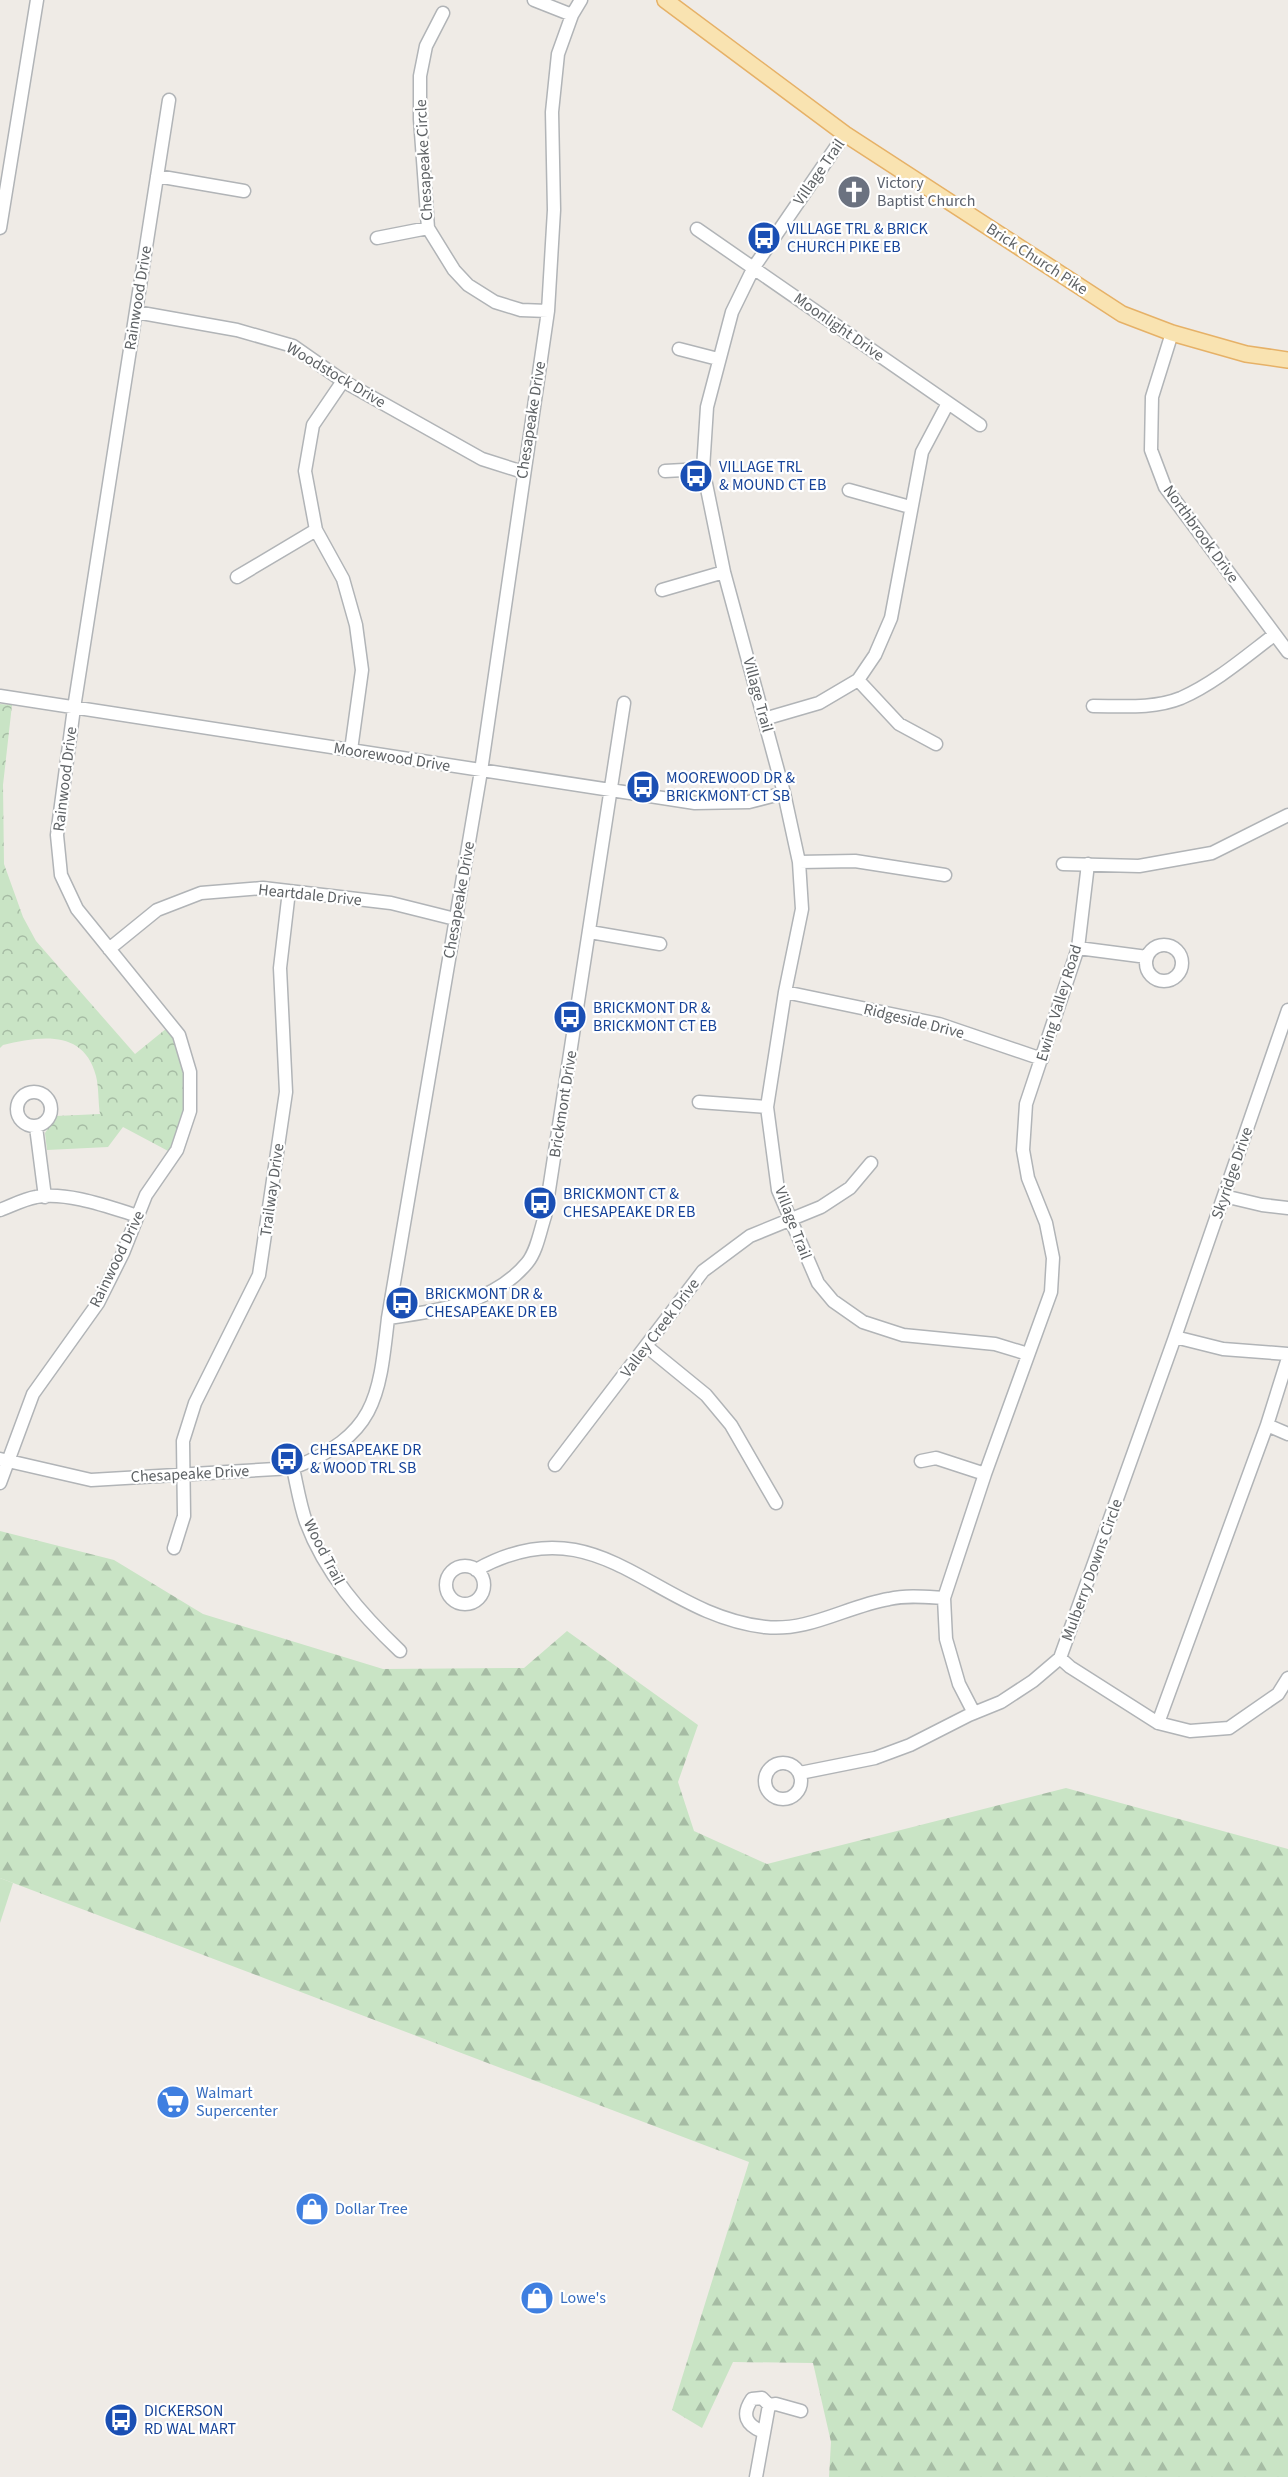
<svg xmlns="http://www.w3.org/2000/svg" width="1288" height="2477" viewBox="0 0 1288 2477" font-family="'Source Sans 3',sans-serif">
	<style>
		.grass { fill: #c9e4c5 }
		.forest { fill: url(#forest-firs) }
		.park { fill: url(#park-crowns) }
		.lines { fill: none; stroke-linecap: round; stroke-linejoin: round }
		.minor-casing { stroke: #b1b4b7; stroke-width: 15 }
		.major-casing { stroke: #e6b167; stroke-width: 18 }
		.minor { stroke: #fff; stroke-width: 12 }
		.major { stroke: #f9e3b1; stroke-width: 15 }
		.labels { text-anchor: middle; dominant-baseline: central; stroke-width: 4.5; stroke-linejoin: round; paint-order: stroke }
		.street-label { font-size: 16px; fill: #5e6265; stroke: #fff }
		.worship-label { font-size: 16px; fill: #5b616d; stroke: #fff; text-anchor: start }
		.transit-label { font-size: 16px; fill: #164399; stroke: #fff; text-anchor: start }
		.shop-label { font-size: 16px; fill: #366cbe; stroke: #fff; text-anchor: start }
	</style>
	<defs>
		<pattern id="forest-firs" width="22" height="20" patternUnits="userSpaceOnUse" patternTransform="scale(1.5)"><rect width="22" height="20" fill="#c9e4c5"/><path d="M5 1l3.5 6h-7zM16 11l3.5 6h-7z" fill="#a6bca4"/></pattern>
		<pattern id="park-crowns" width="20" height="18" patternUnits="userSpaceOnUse" patternTransform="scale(1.5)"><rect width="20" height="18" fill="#c9e4c5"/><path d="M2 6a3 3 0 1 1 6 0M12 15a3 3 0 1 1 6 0" fill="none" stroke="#a6bca4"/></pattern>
	</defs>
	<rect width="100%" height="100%" fill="#efebe6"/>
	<path class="grass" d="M0 1878 13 1883 0 1923Z"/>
	<path class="forest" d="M0 1531 114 1560 203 1614 383 1669 524 1668 567 1631 698 1725 678 1782 694 1831 767 1864 1066 1788 1288 1849V2477H829L831 2442 813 2363 733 2362 702 2428 672 2410 749 2162 0 1878Z"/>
	<path class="park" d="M0 704 12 705 3 785 4 864 23 917 36 941 135 1054 167 1028C175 1037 177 1046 180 1057 192 1094 185 1119 170 1152L123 1127 108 1147 47 1150 45 1133 56 1116 100 1114C98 1102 99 1088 96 1076 84 1029 40 1036 3 1045L0 1048Z"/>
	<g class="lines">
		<defs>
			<path id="minor" d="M534 0 572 15
				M443 13 426 46 420 76V119L428 228 454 270 468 285 495 302 521 310 548 311
				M845 134 754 267 732 312 707 407 703 469 724 572 784 793 799 862 802 909 785 992 767 1107 778 1190 818 1283 833 1301 863 1322 903 1335 995 1344 1028 1354
				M157 176 244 191
				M0 228 37 0
				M697 229 980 425
				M377 238 428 228
				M136 312 237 330 293 346 343 381 482 459 523 472
				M1172 333 1152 397 1151 450 1165 487 1288 652
				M679 349 718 359
				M343 381 313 425 305 471 316 530 343 579 356 625 362 670 351 750
				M665 471 703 469
				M849 490 910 507
				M237 577 316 530
				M662 590 724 572
				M858 680 899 724 936 744
				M0 696 695 803 749 802 784 793
				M1093 706C1122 706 1154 709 1181 698 1215 683 1245 657 1274 635
				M764 719 819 703 858 680 875 655 891 618 922 452 948 403
				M799 862 855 861 945 875
				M1063 864 1139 866 1212 853 1288 815
				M590 932 660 944
				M1146 963a18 18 0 1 1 36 0a18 18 0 1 1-36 0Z
				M1078 948 1147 957
				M109 949 157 910 201 893 263 888 391 903 455 919
				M785 992 939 1024 1042 1059
				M17 1109a17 17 0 1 1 34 0a17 17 0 1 1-34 0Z
				M699 1102 767 1107
				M36 1127 45 1197
				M1224 1196 1262 1205 1288 1208
				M0 1210C11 1206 24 1199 36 1197 66 1191 109 1207 138 1216
				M388 1318C437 1311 493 1304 527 1263 537 1251 540 1231 545 1216L624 703
				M1175 1337 1288 1010
				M646 1346 706 1395 731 1425 776 1503
				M1288 1354 1223 1349 1175 1337 1060 1658 1070 1667 1158 1723 1190 1731 1229 1728 1278 1694 1288 1678
				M1288 1358 1267 1425 1288 1434
				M0 1459 91 1480 293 1468C376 1435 379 1399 388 1318L481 771 548 311 554 210 552 112 558 54 572 15 581 0
				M921 1461 936 1458 985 1474
				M555 1465 703 1271 750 1236 821 1207 850 1188 871 1163
				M293 1468C297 1486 300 1505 306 1522 325 1573 361 1614 400 1651
				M0 1483 33 1394 98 1303 123 1253 146 1195 177 1150 190 1111V1072L179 1035 77 909 61 875 57 835 74 708 169 100
				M174 1548 184 1516 183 1441 195 1403 259 1275 286 1092 280 968 289 891
				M446 1585a19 19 0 1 1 38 0a19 19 0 1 1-38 0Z
				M476 1570C599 1501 652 1614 765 1627 809 1632 847 1606 889 1599 907 1595 926 1597 944 1598
				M974 1713 959 1684 946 1639 944 1598 985 1474 1051 1292 1053 1258 1046 1223 1028 1178 1023 1150 1026 1104 1078 948 1088 864
				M1158 1723 1267 1425
				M765 1781a18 18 0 1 1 36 0a18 18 0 1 1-36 0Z
				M800 1773 875 1758 910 1745 969 1715 1001 1702 1033 1681 1060 1658
				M763 2432C746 2425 741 2415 752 2399L762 2398 769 2405
				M756 2477 769 2405 776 2404 801 2411"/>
			<path id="major" d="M665 0 845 134 1122 314 1172 333 1246 354 1288 360"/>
		</defs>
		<use href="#minor" class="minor-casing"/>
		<use href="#major" class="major-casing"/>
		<use href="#minor" class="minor"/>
		<use href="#major" class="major"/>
	</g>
	<defs>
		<symbol id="church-disc" viewBox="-11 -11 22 22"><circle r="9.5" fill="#6b7280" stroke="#fff"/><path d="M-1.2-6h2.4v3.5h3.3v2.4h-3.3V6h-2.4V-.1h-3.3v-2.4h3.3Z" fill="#fff"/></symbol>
		<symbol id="bus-disc" viewBox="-11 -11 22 22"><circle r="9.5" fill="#1a4fb4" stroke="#fff"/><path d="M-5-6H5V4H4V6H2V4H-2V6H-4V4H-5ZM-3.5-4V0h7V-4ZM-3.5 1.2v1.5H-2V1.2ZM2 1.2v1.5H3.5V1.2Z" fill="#fff"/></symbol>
		<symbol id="supermarket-disc" viewBox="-11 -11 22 22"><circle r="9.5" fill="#3f7fe0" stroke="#fff"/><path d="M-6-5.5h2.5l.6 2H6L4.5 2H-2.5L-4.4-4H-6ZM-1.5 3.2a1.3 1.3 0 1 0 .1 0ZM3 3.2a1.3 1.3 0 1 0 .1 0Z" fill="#fff"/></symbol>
		<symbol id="shop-disc" viewBox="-11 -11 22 22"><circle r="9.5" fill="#3f7fe0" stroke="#fff"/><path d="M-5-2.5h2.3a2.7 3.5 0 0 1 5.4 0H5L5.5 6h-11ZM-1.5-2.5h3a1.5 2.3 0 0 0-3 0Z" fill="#fff"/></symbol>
	</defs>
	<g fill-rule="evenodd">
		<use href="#church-disc" x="835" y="173" width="38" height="38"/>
		<use href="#bus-disc" x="745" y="219" width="38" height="38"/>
		<use href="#bus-disc" x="677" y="457" width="38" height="38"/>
		<use href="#bus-disc" x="624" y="768" width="38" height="38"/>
		<use href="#bus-disc" x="551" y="998" width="38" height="38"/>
		<use href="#bus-disc" x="521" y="1184" width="38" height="38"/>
		<use href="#bus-disc" x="383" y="1284" width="38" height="38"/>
		<use href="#bus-disc" x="268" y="1440" width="38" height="38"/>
		<use href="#supermarket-disc" x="154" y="2083" width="38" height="38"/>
		<use href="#shop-disc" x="293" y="2190" width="38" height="38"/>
		<use href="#shop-disc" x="518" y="2279" width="38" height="38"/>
		<use href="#bus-disc" x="102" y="2401" width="38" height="38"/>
	</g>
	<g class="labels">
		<g class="street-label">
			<text transform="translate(424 160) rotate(-93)">Chesapeake Circle</text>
			<text transform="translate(819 172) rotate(-55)">Village Trail</text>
			<text transform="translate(1037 259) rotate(33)">Brick Church Pike</text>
			<text transform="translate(138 298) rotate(-81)">Rainwood Drive</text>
			<text transform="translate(839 327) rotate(35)">Moonlight Drive</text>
			<text transform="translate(336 375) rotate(31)">Woodstock Drive</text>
			<text transform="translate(531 420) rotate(-81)">Chesapeake Drive</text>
			<text transform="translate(1201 534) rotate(54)">Northbrook Drive</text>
			<text transform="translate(758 695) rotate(75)">Village Trail</text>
			<text transform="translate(392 757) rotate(9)">Moorewood Drive</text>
			<text transform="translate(65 779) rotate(-83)">Rainwood Drive</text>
			<text transform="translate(310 895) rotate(6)">Heartdale Drive</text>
			<text transform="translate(459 900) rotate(-80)">Chesapeake Drive</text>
			<text transform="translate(1059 1003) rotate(-73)">Ewing Valley Road</text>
			<text transform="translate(914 1021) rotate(14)">Ridgeside Drive</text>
			<text transform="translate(563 1104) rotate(-81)">Brickmont Drive</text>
			<text transform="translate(1232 1173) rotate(-71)">Skyridge Drive</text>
			<text transform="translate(272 1190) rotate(-82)">Trailway Drive</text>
			<text transform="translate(793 1223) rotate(69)">Village Trail</text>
			<text transform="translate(117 1259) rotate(-64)">Rainwood Drive</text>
			<text transform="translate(660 1328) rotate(-53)">Valley Creek Drive</text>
			<text transform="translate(190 1474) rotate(-3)">Chesapeake Drive</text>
			<text transform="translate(324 1552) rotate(63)">Wood Trail</text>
			<text transform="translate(1092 1570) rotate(-70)">Mulberry Downs Circle</text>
		</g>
		<g class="worship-label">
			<text x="877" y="183">Victory<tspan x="877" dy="18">Baptist Church</tspan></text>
		</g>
		<g class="transit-label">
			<text x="787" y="229">VILLAGE TRL &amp; BRICK<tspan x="787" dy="18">CHURCH PIKE EB</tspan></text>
			<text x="719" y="467">VILLAGE TRL<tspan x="719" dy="18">&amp; MOUND CT EB</tspan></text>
			<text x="666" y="778">MOOREWOOD DR &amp;<tspan x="666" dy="18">BRICKMONT CT SB</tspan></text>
			<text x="593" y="1008">BRICKMONT DR &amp;<tspan x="593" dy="18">BRICKMONT CT EB</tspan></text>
			<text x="563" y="1194">BRICKMONT CT &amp;<tspan x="563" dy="18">CHESAPEAKE DR EB</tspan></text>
			<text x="425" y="1294">BRICKMONT DR &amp;<tspan x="425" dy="18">CHESAPEAKE DR EB</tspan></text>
			<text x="310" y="1450">CHESAPEAKE DR<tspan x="310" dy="18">&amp; WOOD TRL SB</tspan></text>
			<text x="144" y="2411">DICKERSON<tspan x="144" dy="18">RD WAL MART</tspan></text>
		</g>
		<g class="shop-label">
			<text x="196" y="2093">Walmart<tspan x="196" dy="18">Supercenter</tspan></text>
			<text x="335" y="2209">Dollar Tree</text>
			<text x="560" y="2298">Lowe's</text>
		</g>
	</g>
</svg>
